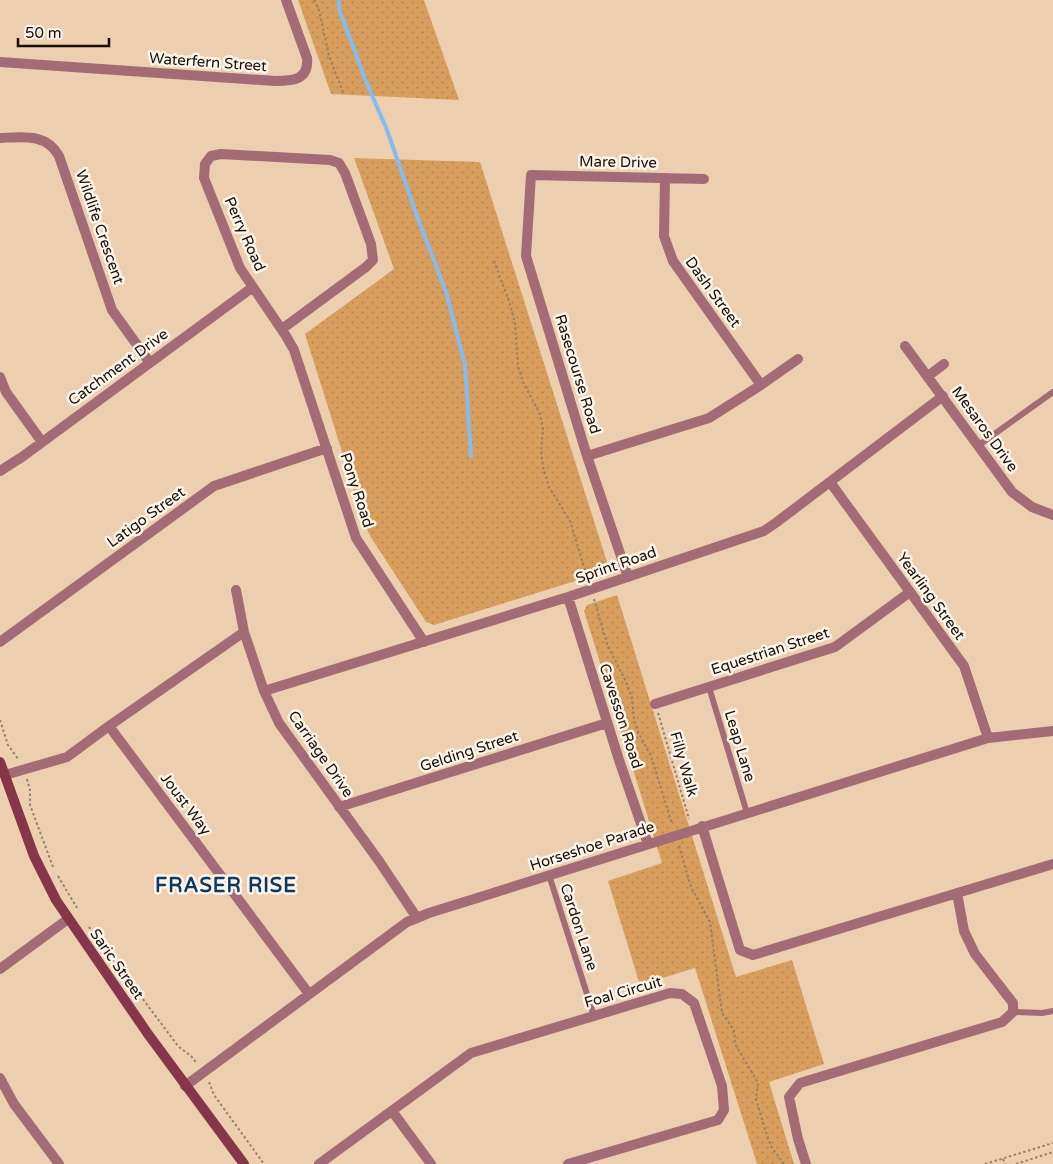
<svg xmlns="http://www.w3.org/2000/svg" width="1053" height="1164" viewBox="0 0 1053 1164" font-family="'Varela Round',sans-serif">
	<style>
		.park { fill: url(#park-dots) }
		.lines { fill: none; stroke-linecap: round; stroke-linejoin: round }
		.stream { stroke: #84bcf1; stroke-width: 4 }
		.path { stroke: #96806a; stroke-width: 2; stroke-dasharray: 2.5 2.5; stroke-linecap: butt }
		.lane { stroke: #a36b75; stroke-width: 6 }
		.street { stroke: #a36b75; stroke-width: 10 }
		.secondary { stroke: #853749; stroke-width: 10 }
		.labels { text-anchor: middle; dominant-baseline: central; stroke-width: 5; stroke-linejoin: round; paint-order: stroke }
		.street-label { font-size: 15px; fill: #180e04; stroke: #fdf4ea }
		.district-label { font-size: 20px; font-weight: bold; letter-spacing: 1px; fill: #0d3a5f; stroke: #fdf4ea }
	</style>
	<defs>
		<pattern id="park-dots" width="8" height="8" patternUnits="userSpaceOnUse" patternTransform="scale(1.25)"><rect width="8" height="8" fill="#d89e5d"/><path d="M2 2h.1M6 6h.1" fill="none" stroke="#b9874f" stroke-width="1.8" stroke-linecap="round"/></pattern>
	</defs>
	<rect width="100%" height="100%" fill="#edcfb0"/>
	<path class="park" d="M298 0H424L459 100 331 94Z
		M354 158 480 162 608 565 604 572 434 625 426 622 370 536 365 525 305 334 394 269Z
		M617 595 736 977 792 960 824 1064 769 1082 794 1164H757L695 968 640 985 608 881 662 863 584 611 587 605Z"/>
	<g class="lines">
		<path class="stream" d="M339 0V9L365 79 387 130 417 216 446 292 465 365 471 456"/>
		<path class="path" d="M314 0 319 10 329 56 343 92
			M494 261 509 301 515 323 518 366 523 382 540 414 543 429 541 452 543 467 549 487 570 521 588 580
			M594 599 607 644 626 682 632 698 634 720 638 732 651 756 672 824
			M658 713 689 819
			M0 720 8 745 18 759
			M27 779 30 790V805L53 867
			M679 846 691 887 710 922 722 1013 734 1030 735 1044 758 1083 756 1099 767 1136 772 1148 784 1164
			M58 876 77 908
			M89 927 178 1046 192 1057 197 1064
			M209 1082 214 1095 264 1164
			M1003 1159 1005 1164
			M985 1164 1053 1143
			M1016 1164 1053 1152"/>
		<path class="lane" d="M979 445 1053 392
			M709 687 747 813
			M549 875 594 1016
			M1013 1012 1042 1013 1053 1011"/>
		<path class="street" d="M0 62 275 81C293 81 309 80 307 58L286 0
			M0 138C23 137 46 133 59 156L112 310 150 363
			M665 178 664 236 673 261 761 385
			M282 329 366 267 373 260 371 244 345 173 339 163 330 160 221 154 211 156 205 164 204 178 240 268 286 336 294 350 356 538 424 642
			M905 346 1012 492 1032 507 1053 515
			M928 376 944 364
			M0 377 6 392 42 442
			M587 456 709 418 761 385 798 359
			M0 471 22 457 253 287
			M830 482 964 666 988 738
			M628 577 587 456 526 256 531 175 704 179
			M236 590 244 632 264 691 279 723 379 861 417 918
			M568 597 619 760 648 844
			M0 642 214 486 327 448
			M264 691 568 597 764 531 777 522 943 396
			M655 704 835 647 910 592
			M109 726 244 632
			M5 775 67 757 109 726 309 994
			M339 807 607 723
			M702 826 740 950 753 955 1053 864
			M0 969 68 919
			M0 1078 14 1104 59 1164
			M185 1086 407 922 429 913 988 738 1053 731
			M392 1111 431 1164
			M319 1164 471 1053 670 993 682 994 694 1003 722 1086 724 1110 718 1120 568 1164
			M806 1164 798 1139 789 1097 800 1083 1002 1022 1013 1012V1003L975 954 964 931 957 893"/>
		<path class="secondary" d="M0 762 34 856 56 900 148 1034 244 1164"/>
	</g>
	<g class="labels">
		<g class="street-label">
			<text transform="translate(208 62) rotate(4)">Waterfern Street</text>
			<text transform="translate(618 162) rotate(1)">Mare Drive</text>
			<text transform="translate(100 227) rotate(71)">Wildlife Crescent</text>
			<text transform="translate(245 234) rotate(66)">Perry Road</text>
			<text transform="translate(713 292) rotate(54)">Dash Street</text>
			<text transform="translate(118 367) rotate(-36)">Catchment Drive</text>
			<text transform="translate(578 374) rotate(73)">Rasecourse Road</text>
			<text transform="translate(985 429) rotate(54)">Mesaros Drive</text>
			<text transform="translate(357 490) rotate(72)">Pony Road</text>
			<text transform="translate(146 517) rotate(-36)">Latigo Street</text>
			<text transform="translate(616 565) rotate(-19)">Sprint Road</text>
			<text transform="translate(931 596) rotate(54)">Yearling Street</text>
			<text transform="translate(770 651) rotate(-18)">Equestrian Street</text>
			<text transform="translate(621 716) rotate(72)">Cavesson Road</text>
			<text transform="translate(740 746) rotate(73)">Leap Lane</text>
			<text transform="translate(469 751) rotate(-18)">Gelding Street</text>
			<text transform="translate(321 754) rotate(55)">Carriage Drive</text>
			<text transform="translate(684 764) rotate(74)">Filly Walk</text>
			<text transform="translate(186 804) rotate(53)">Joust Way</text>
			<text transform="translate(592 846) rotate(-18)">Horseshoe Parade</text>
			<text transform="translate(579 927) rotate(72)">Cardon Lane</text>
			<text transform="translate(117 964) rotate(55)">Saric Street</text>
			<text transform="translate(623 992) rotate(-16)">Foal Circuit</text>
		</g>
		<g class="district-label">
			<text x="226" y="886">FRASER RISE</text>
		</g>
	</g>
	<path d="M18 38v8h91v-8" fill="none" stroke="#180e04" stroke-width="2.5"/>
	<text x="25" y="38" font-size="15" fill="#180e04" stroke="#fdf4ea" stroke-width="4" paint-order="stroke">50 m</text>
</svg>
